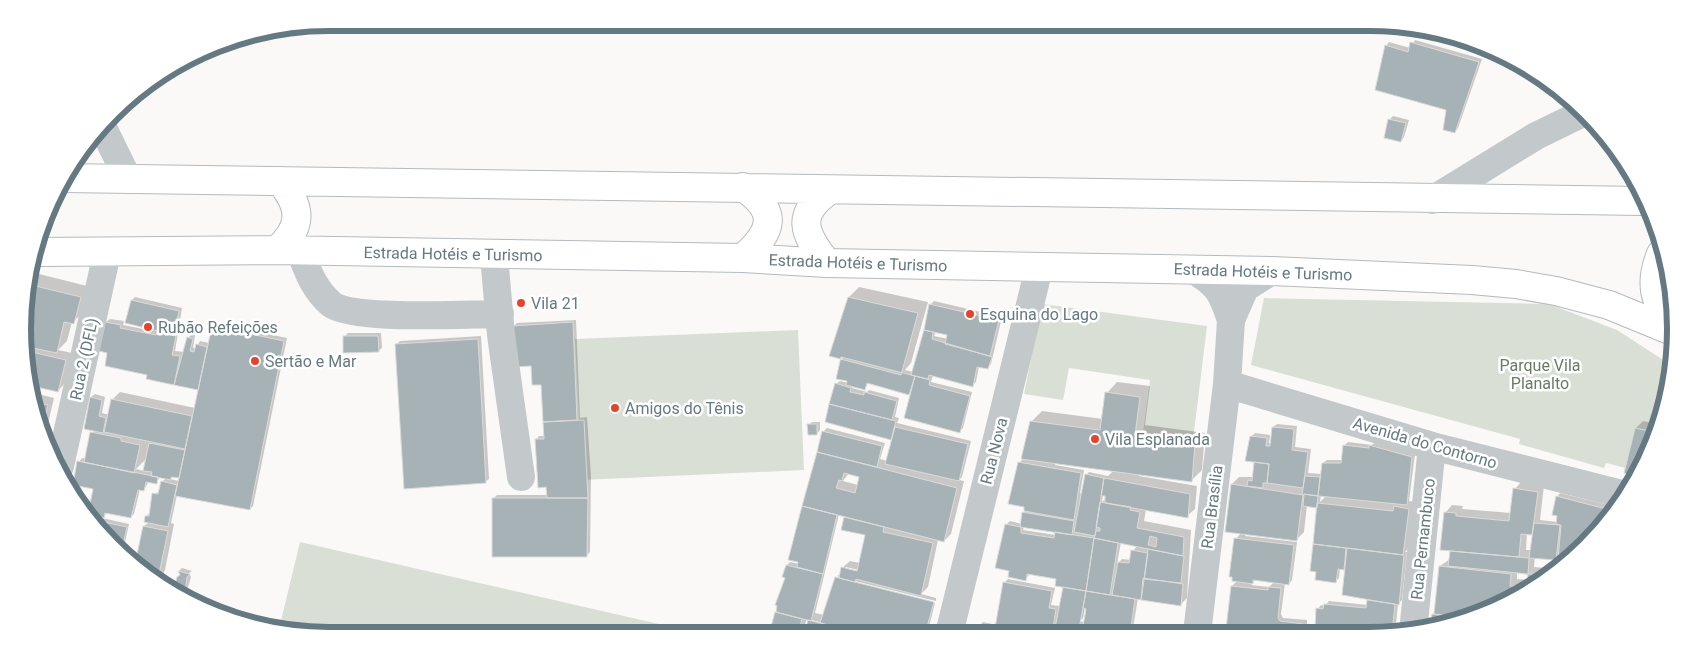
<svg xmlns="http://www.w3.org/2000/svg" width="1698" height="658" viewBox="0 0 1698 658" font-family="Roboto,sans-serif">
	<style>
		.green { fill: #dadfd6 }
		.shadow { fill: #0003; fill-rule: evenodd }
		.building { fill: #a7b2b6; stroke: #dbdbd9; fill-rule: evenodd }
		.lines { fill: none; stroke-linecap: round; stroke-linejoin: round }
		.major-casing { stroke: #b4babd; stroke-width: 30 }
		.minor { stroke: #c3c8cb; stroke-width: 28 }
		.major { stroke: #fff; stroke-width: 28 }
		.poi-dot { fill: #e4442d; stroke: #fff; stroke-width: 2 }
		.labels { text-anchor: middle; dominant-baseline: central; stroke-width: 5; stroke-linejoin: round; paint-order: stroke }
		.street-label { font-size: 16px; fill: #657982; stroke: #fff }
		.poi-label { font-size: 16px; fill: #657982; stroke: #fff; text-anchor: start }
		.park-label { font-size: 16px; fill: #6a7a64; stroke: #fff }
		.rim { fill: none; stroke: #657982; stroke-width: 6 }
	</style>
	<rect width="100%" height="100%" fill="#faf9f7"/>
	<path class="green" d="M1264 298 1549 304 1617 330 1668 363 1665 409 1637 471 1606 463 1604 468 1519 444 1520 439 1251 365Z
		M1042 304 1207 326 1193 440 1143 433 1150 380 1069 368 1063 400 1024 394Z
		M798 330 804 470 582 480 575 339Z
		M300 542 707 635H329L279 629Z"/>
	<path class="shadow" d="M1415 40 1482 59 1458 128 1455 132 1448 110 1386 46 1389 42 1410 48Z
		M1393 116 1409 120 1404 137 1401 141 1385 137 1390 119Z
		M31 272 91 287 85 312 72 322 67 341 58 350 72 353 65 383 58 391 28 383 25 289Z
		M859 287 928 302 911 363 905 370 913 372 930 305 934 301 1002 317 991 364 987 367 979 366 976 382 972 385 933 375 931 382 972 392 963 428 959 432 911 394 869 382 865 388 853 385 852 388 867 392 869 390 899 398 895 417 899 418 897 423 971 441 962 477 959 480 964 481 951 534 944 541 938 540 928 587 921 594 936 598V601L855 581 853 583 935 603 927 634H831L829 632 828 634H806L809 619 807 618 802 634H770L783 591 787 565 790 562 799 564 803 506 823 432 827 428 885 443 880 459 887 461 893 439 826 421 836 384 840 381 848 383 842 360 849 297ZM936 331 949 334 948 339 934 336ZM849 473 860 476 858 485 843 481ZM839 514 846 516 843 529 866 534 860 563 850 561 842 568 841 574 837 576 840 577V579L836 577 824 615 815 613ZM846 567 863 571 862 574 846 570ZM812 620 838 627 812 622Z
		M135 297 182 308 175 351 185 352 188 338 192 334 195 335 193 348H196L200 341 209 343 213 326 217 323 287 338 253 506 250 509 177 495 171 523 174 524 165 570 159 581 143 572 136 565 144 526 149 522 146 516 150 513 154 494 160 491 162 482 166 478 160 477 156 483 149 481 144 490 140 489 134 514 130 517 108 512 102 518 129 524 123 552 83 509 90 511 95 488 79 462 82 458 86 459 94 430 91 397 95 394 105 397 102 413 109 415 112 400 120 392 195 408 199 389 148 378 149 374 109 352 101 350 106 322 110 319 124 321 123 325 148 330 132 300ZM147 458 144 471 136 469ZM174 476 180 477 179 481 170 479Z
		M576 320 580 418 587 417 591 476 590 552 586 556 494 498 497 495H548L536 440 539 436H545L542 384 514 326 517 323Z
		M348 333H381L382 348 378 351 344 337Z
		M481 336 489 479 485 482 396 345 400 341Z
		M1117 382 1150 386 1145 425 1205 433 1202 470 1191 481 1139 474V476L1197 486 1195 509 1187 516 1146 509 1144 521 1191 530 1187 598 1180 605 1138 598 1132 634H1060L1061 627H1056L1055 634H1020L1021 628 1013 626 1012 633 979 626 983 622 997 625 1004 583 1008 579 1055 588 1051 605 1060 606 1064 586 1057 578 1030 573 1026 579 1010 570 1006 525 1010 521 1022 524 1025 511 1019 463 1024 458 1031 422 1042 411 1103 419 1107 393ZM1055 463 1113 471 1108 476 1089 472 1086 475 1083 494 1080 493 1084 470 1055 465ZM1103 495H1107V497L1102 502ZM1024 526 1056 531V535L1023 530ZM1121 542 1137 546 1133 551 1131 560 1122 559 1117 564ZM1085 608H1088L1084 628H1082L1083 622 1080 621 1083 618Z
		M30 392 54 398 46 432Z
		M1643 421 1658 424 1635 475 1625 473 1636 428Z
		M812 422H820V430L817 434 808 425Z
		M1277 424 1297 426 1295 447 1311 449 1308 473 1322 474 1323 463 1327 460H1343L1344 446 1348 442 1372 445 1374 443 1415 454 1409 501 1415 502 1410 547 1405 552H1407L1402 600 1398 604 1395 633H1225L1230 629 1232 586 1237 581 1236 539 1241 533 1232 484 1239 477H1253L1256 461 1252 436 1255 433 1270 435 1269 443H1271L1273 427ZM1321 495H1327L1320 502ZM1307 505 1318 507 1336 581 1339 578 1340 568 1346 569 1369 597 1368 605 1329 601 1325 606 1321 605 1318 609 1317 627 1307 625V620L1283 618 1281 614 1285 583 1289 584 1292 580 1297 542 1245 536 1246 533 1297 539 1304 532ZM1256 579 1274 582 1269 587 1251 585Z
		M1522 481 1544 485 1540 520 1558 522 1557 497 1560 493 1617 507 1571 559 1504 604 1432 626 1440 566 1450 559 1451 550 1445 513 1452 505 1463 506 1462 509 1511 513 1515 489ZM1527 533 1534 534 1532 550H1526ZM1559 555 1562 559 1556 569 1534 567 1535 557 1556 559ZM1517 573 1529 575 1528 580 1517 579Z
		M182 568 192 571 189 573 191 577 186 594 175 588 181 575 179 571Z"/>
	<path class="building" d="M1410 42 1479 62 1455 133 1443 130 1446 110 1375 90 1385 45 1408 52Z
		M1388 119 1406 123 1401 142 1384 138Z
		M27 284 81 297 74 324 64 322 57 353 28 347 27 351Z
		M848 297 918 313 901 375 829 356Z
		M131 300 179 311 174 335 125 323Z
		M929 304 999 320 990 356 945 344 947 335 924 330Z
		M105 322 121 325 120 328 156 335 157 332 176 336 172 355 180 356 174 385 146 379 147 375 105 366 107 353 99 351Z
		M573 322 577 420 543 422 541 385H532L531 366 515 367 513 326Z
		M212 326 284 341 250 510 175 496Z
		M924 330 933 332 932 339 992 357 988 369 977 367 973 387 929 375 928 379 911 375Z
		M343 336H378L379 352 343 353Z
		M187 337 193 339 190 351 194 352 196 344 207 347 198 390 174 385Z
		M478 339 486 483 404 489 395 344Z
		M27 351 66 360 58 392 28 385Z
		M841 357 915 376 909 395 867 383 865 390 846 385 847 381 836 379Z
		M915 376 930 380 929 385 970 396 960 433 904 418Z
		M835 383 851 388 850 392 864 395V392L897 401 892 420 829 404Z
		M1105 392 1140 397 1135 435 1195 443 1192 482 1021 459 1030 421 1100 430Z
		M90 397 102 400 99 416 106 418 103 433 84 429Z
		M111 399 192 416 185 449 104 432Z
		M34 402 48 405 43 425Z
		M829 404 896 421 891 440 825 422Z
		M584 420 588 498H547L546 487 538 488 535 439H544L543 422Z
		M807 424H817V435H808Z
		M895 427 968 444 959 481 885 464Z
		M1272 427 1294 429 1292 450 1308 452 1303 488 1267 483 1269 464 1245 461 1250 436 1267 438 1266 446H1270Z
		M1635 428 1654 432 1634 476 1624 473Z
		M822 431 882 446 877 467 817 452Z
		M90 432 121 438V441L140 445 134 473 84 462Z
		M149 443 185 450 179 478 171 477V480L151 476 152 472 143 471Z
		M1343 445 1369 448V445L1412 457 1407 505 1318 496 1322 463H1341Z
		M817 452 957 488 944 542 802 506ZM844 473 859 477 855 493 836 488 839 480 842 481Z
		M77 461 158 477 157 484 146 482 144 491 138 490 131 518 105 513 104 518 88 514 93 489 73 485Z
		M1018 462 1081 473 1074 520 1024 511V507L1008 504Z
		M1254 462 1269 464 1267 483H1263V488L1247 486 1248 480 1252 481Z
		M1085 474 1104 478 1095 536 1074 532Z
		M1305 476 1320 477 1318 496 1302 494Z
		M1104 478 1190 494 1188 518 1105 503V496H1101Z
		M161 481 177 485 168 527 144 522 145 516H149L152 493 158 494Z
		M1231 484 1303 495 1297 541 1225 532Z
		M1513 488 1538 492 1532 535 1521 534 1519 557 1440 550 1444 512 1456 513V516L1509 521Z
		M1304 494 1318 496 1317 508 1303 506Z
		M1556 496 1614 511 1568 561 1558 560 1561 525 1556 524 1557 516 1552 515Z
		M492 498H588L587 557H492Z
		M1100 502 1131 507 1130 510 1140 512 1137 528 1184 537 1183 556 1094 538 1096 531H1100V528L1096 527ZM1150 536 1157 538 1156 547 1148 545Z
		M1317 503 1393 511 1394 506 1409 509 1403 555 1313 544Z
		M802 506 837 515 823 574 797 567 798 562 788 560Z
		M1022 512 1074 521 1072 535 1020 527Z
		M88 514 95 515 94 520 127 527 122 550Z
		M844 517 884 527 883 532 933 543 921 596 856 579 855 582 839 578 841 567 857 571 865 535 841 530Z
		M1534 523 1560 525 1556 560 1529 558Z
		M1005 524 1021 527V533L1054 538 1055 532 1094 538 1086 591 1055 586 1056 579 1027 574 1026 581 1008 577 1009 571 995 568Z
		M143 526 168 531 158 579 143 572 135 564Z
		M1094 538 1118 543 1110 595 1086 591Z
		M1234 538 1294 545 1289 585 1253 580V584L1232 581V577H1229Z
		M1313 544 1346 548 1344 570 1338 569 1336 583 1315 580 1316 572 1310 571Z
		M1347 548 1404 555 1399 605 1342 595Z
		M1148 549 1184 556 1181 583 1144 579Z
		M1131 550 1148 553 1141 600 1112 595 1118 562 1129 563Z
		M1450 551 1529 558 1528 574 1448 566Z
		M786 565 823 574 811 621 776 612 777 606 775 605 785 578 782 577Z
		M1439 566 1511 574 1510 586 1526 587V590L1504 604 1461 617 1434 614Z
		M178 571 190 574 187 577 185 593 174 588 177 577 180 575Z
		M1528 574 1547 575 1526 590Z
		M835 577 934 602 925 634H862L820 623Z
		M1143 578 1183 584 1181 606 1141 600Z
		M1003 582 1052 591 1049 608 1056 609 1052 634H1024L1014 628 1013 632 995 628Z
		M1231 586 1268 590V587L1281 588 1278 618 1280 621 1304 624 1303 633H1262L1226 629Z
		M1063 587 1086 591 1078 634H1058L1059 628H1055Z
		M1086 591 1135 599 1130 634H1078L1079 631 1082 632 1086 609 1083 608Z
		M1367 600 1395 604 1392 633H1303L1304 628 1315 630 1316 608 1323 609 1324 604 1366 608Z
		M775 612 802 619 798 634H769Z
		M1432 614 1447 616V619H1454L1430 627Z
		M808 620 832 626 829 634H804Z
		M978 625 1013 632 1024 634H976Z
		M832 626 846 630V633L850 634H829Z"/>
	<g class="lines">
		<defs>
			<path id="major" d="M63 178 1643 201
				M743 187C779 212 773 231 743 258
				M277 250C303 227 302 207 280 181
				M38 252 277 250 743 258 827 263 1272 271 1472 280 1516 284 1556 291 1609 305 1670 330
				M1661 254C1648 285 1656 300 1670 328
				M827 263C803 233 795 214 830 190"/>
		</defs>
		<use href="#major" class="major-casing"/>
		<path class="minor" d="M103 128 128 179
			M1432 200 1536 136 1581 114
			M300 251C308 272 314 289 331 304 353 321 467 314 500 314
			M494 256 501 335 521 477
			M1193 270C1218 284 1222 293 1231 320
			M1227 384 1432 446 1626 495
			M60 466 107 253
			M1413 632 1432 446
			M1197 633 1227 384 1231 320 1245 288 1272 271
			M949 634 1039 268"/>
		<use href="#major" class="major"/>
	</g>
	<g class="poi-dot">
		<circle cx="521" cy="303" r="5"/>
		<circle cx="970" cy="314" r="5"/>
		<circle cx="148" cy="327" r="5"/>
		<circle cx="255" cy="361" r="5"/>
		<circle cx="615" cy="408" r="5"/>
		<circle cx="1095" cy="439" r="5"/>
	</g>
	<g class="labels">
		<g class="street-label">
			<text transform="translate(453 254) rotate(1)">Estrada Hotéis e Turismo</text>
			<text transform="translate(858 263) rotate(2)">Estrada Hotéis e Turismo</text>
			<text transform="translate(1263 272) rotate(2)">Estrada Hotéis e Turismo</text>
			<text transform="translate(84 359) rotate(-78)">Rua 2 (DFL)</text>
			<text transform="translate(1425 443) rotate(16)">Avenida do Contorno</text>
			<text transform="translate(994 451) rotate(-76)">Rua Nova</text>
			<text transform="translate(1212 507) rotate(-83)">Rua Brasília</text>
			<text transform="translate(1423 539) rotate(-84)">Rua Pernambuco</text>
		</g>
		<g class="poi-label">
			<text x="531" y="303">Vila 21</text>
			<text x="980" y="314">Esquina do Lago</text>
			<text x="158" y="327">Rubão Refeições</text>
			<text x="265" y="361">Sertão e Mar</text>
			<text x="625" y="408">Amigos do Tênis</text>
			<text x="1105" y="439">Vila Esplanada</text>
		</g>
		<g class="park-label">
			<text x="1540" y="365">Parque Vila<tspan x="1540" dy="18">Planalto</tspan></text>
		</g>
	</g>
	<path d="M0 0H1698V658H0ZM329 31H1369A298 298 0 0 1 1667 329V329A298 298 0 0 1 1369 627H329A298 298 0 0 1 31 329V329A298 298 0 0 1 329 31Z" fill="#fff" fill-rule="evenodd"/>
	<path class="rim" d="M329 31H1369A298 298 0 0 1 1667 329V329A298 298 0 0 1 1369 627H329A298 298 0 0 1 31 329V329A298 298 0 0 1 329 31Z"/>
</svg>
